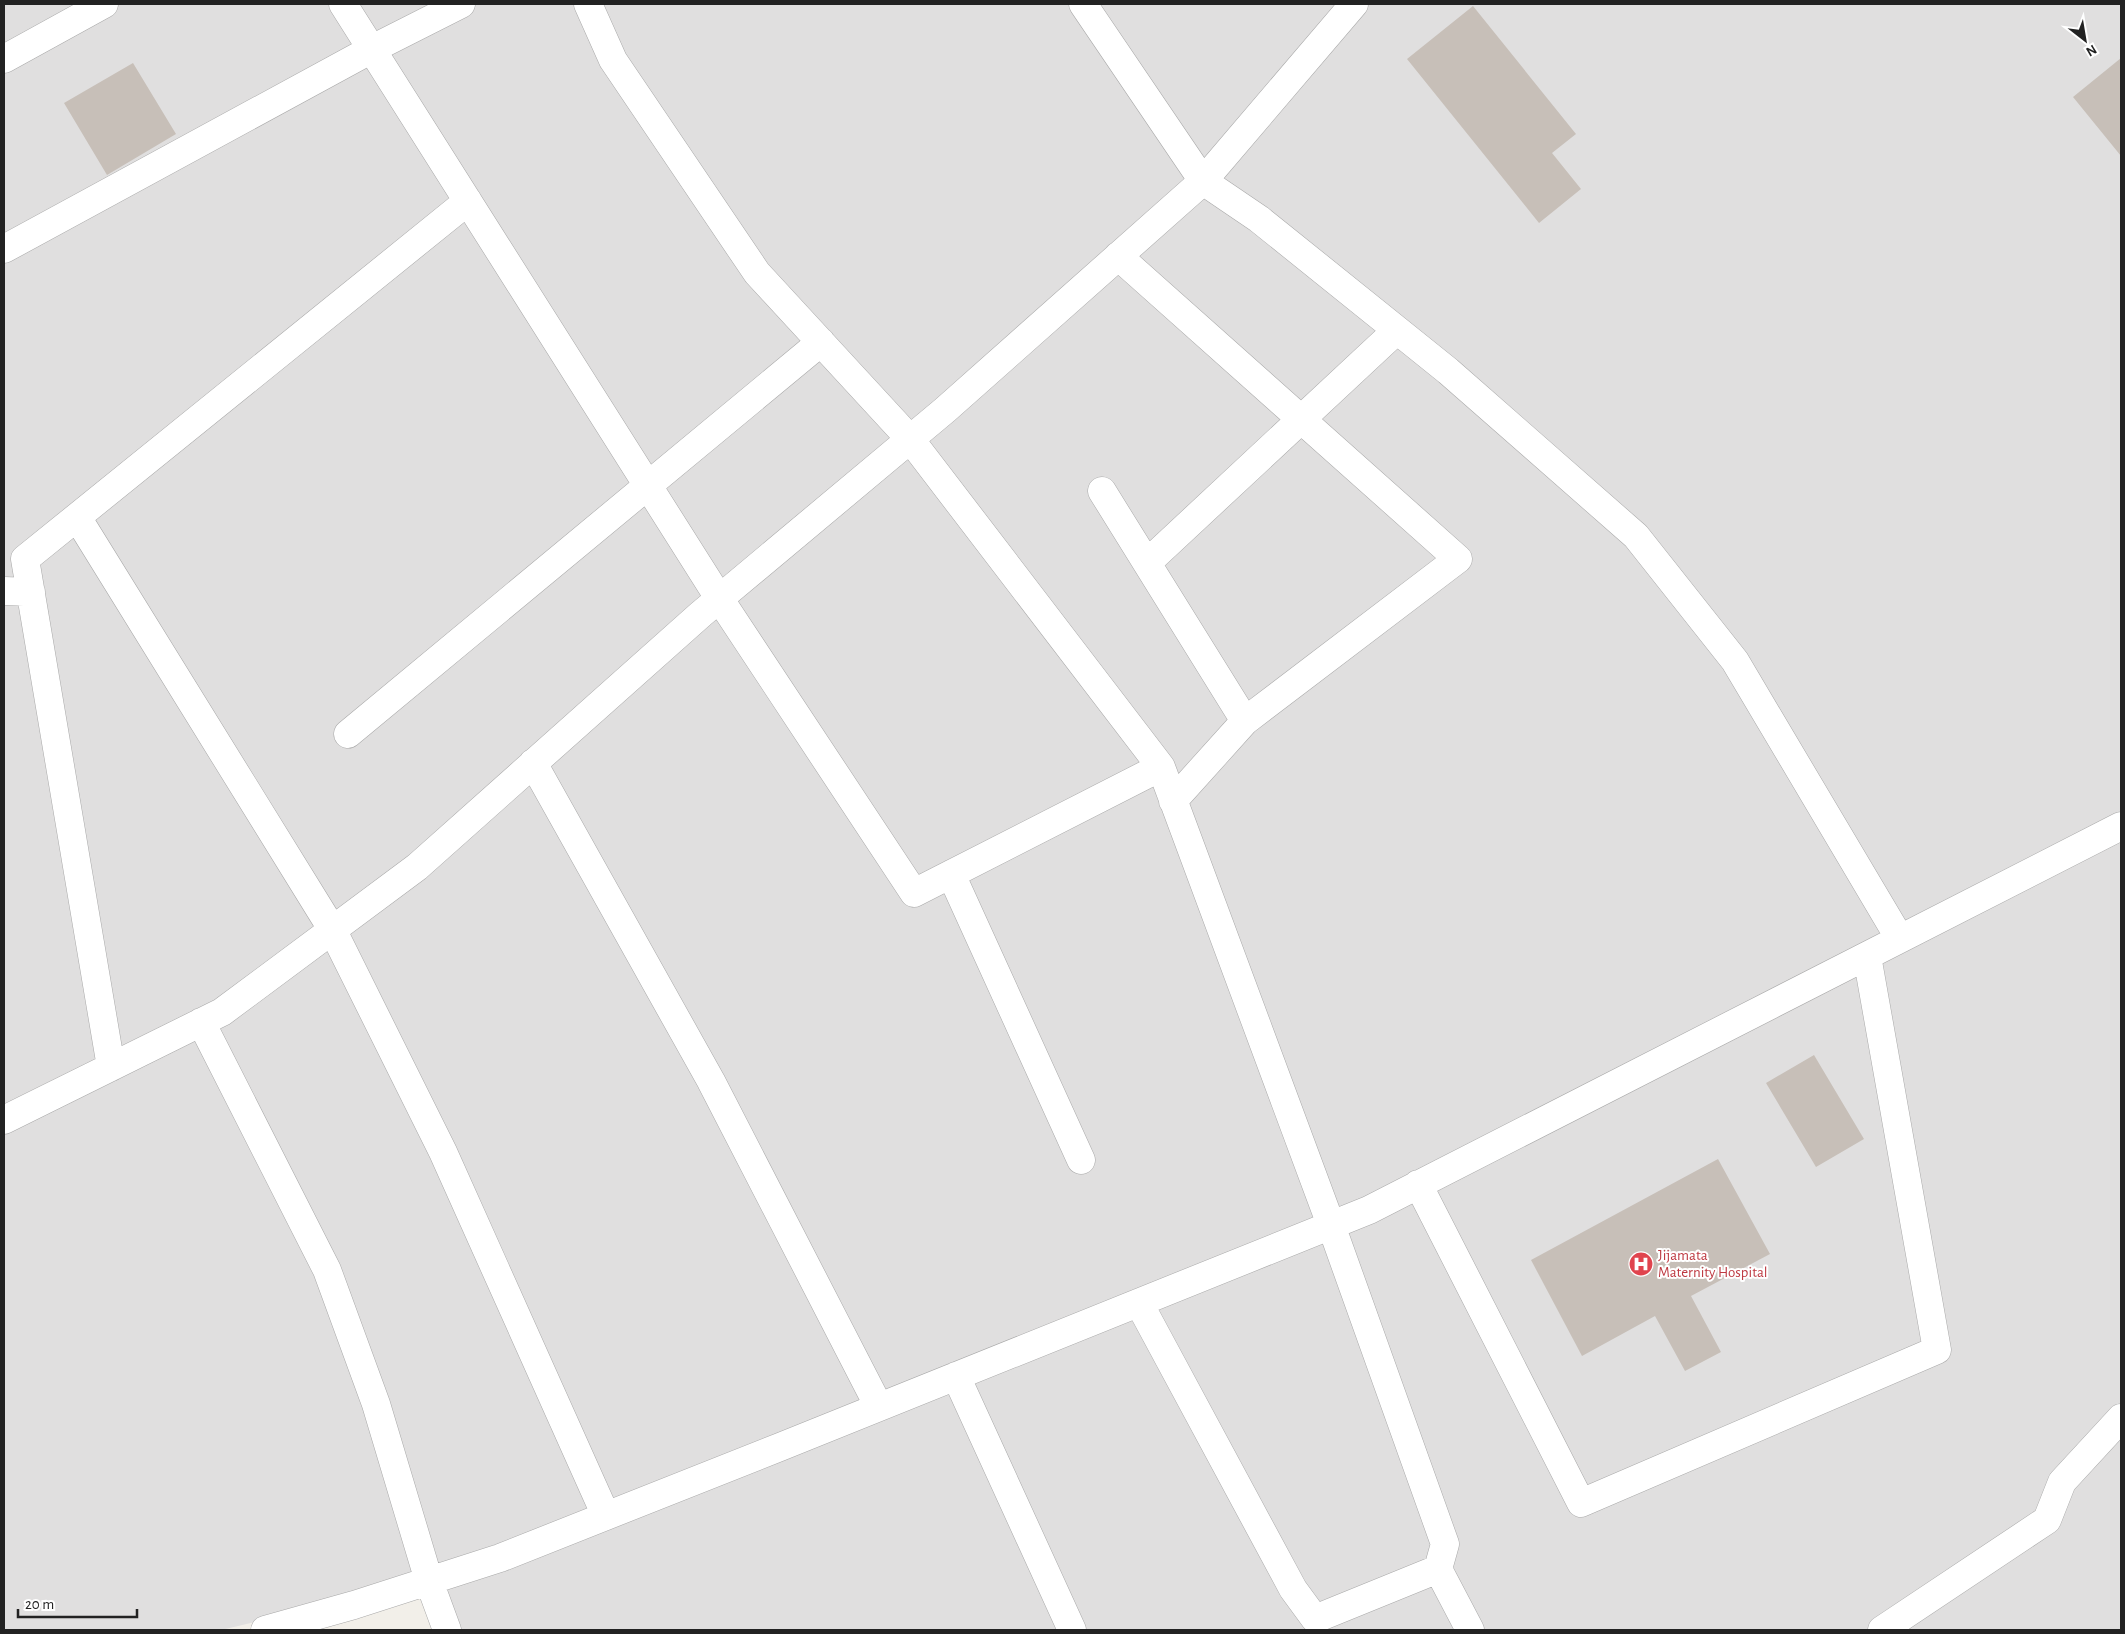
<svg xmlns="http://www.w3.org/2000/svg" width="2125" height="1634" viewBox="0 0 2125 1634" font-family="'Alegreya Sans',sans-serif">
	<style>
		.residential { fill: #e0dfdf }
		.building { fill: #c7bfb8 }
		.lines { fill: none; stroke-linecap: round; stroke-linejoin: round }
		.minor-casing { stroke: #a9a9a9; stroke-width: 29 }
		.tertiary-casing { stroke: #a9a9a9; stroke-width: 29 }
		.minor { stroke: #fff; stroke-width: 28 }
		.tertiary { stroke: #fff; stroke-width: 28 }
		.labels { text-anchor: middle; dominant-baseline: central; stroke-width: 4; stroke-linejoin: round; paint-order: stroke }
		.health-label { font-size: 15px; fill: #be3a42; stroke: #fff; text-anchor: start }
	</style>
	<rect width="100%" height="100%" fill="#f2efe9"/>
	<path class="residential" d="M4 4H2121V1630H447L429 1581 221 1630H4Z"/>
	<path class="building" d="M1473 6 1576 134 1552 153 1581 189 1539 223 1407 59Z
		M2121 58V156L2073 97Z
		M133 63 176 134 107 175 64 103Z
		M1814 1055 1864 1139 1816 1167 1766 1083Z
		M1718 1159 1770 1254 1691 1296 1721 1352 1685 1371 1655 1316 1582 1356 1531 1260Z"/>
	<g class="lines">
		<defs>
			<path id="minor" d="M343 4 719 598 914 893 1161 767 1331 1225 1445 1544 1438 1569 1470 1630
				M588 4 613 60 757 273 910 439 1161 767
				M1083 4 1203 181 1259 219 1448 371 1636 536 1735 661 1900 939
				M4 249 372 49 461 4
				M1118 256 1458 559 1245 721 1173 801
				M1102 491 1245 721
				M77 517 332 929 443 1152 606 1516
				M1147 563 1397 330
				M4 591 31 592
				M348 734 821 342
				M533 763 711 1081 879 1407
				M951 874 1081 1160
				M201 1022 327 1270 376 1404 429 1581 447 1630
				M111 1067 25 559 468 201
				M4 1120 222 1012 417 867 701 614 945 410 1203 181 1354 4
				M1418 1184 1581 1503 1937 1350 1867 956
				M1139 1303 1293 1589 1315 1619 1438 1569
				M956 1376 1072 1630
				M265 1630 354 1605 500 1558 780 1447 1369 1210 2121 826
				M1882 1630 2047 1520 2062 1482 2121 1418"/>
			<path id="tertiary" d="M4 59 104 4"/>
		</defs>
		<use href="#minor" class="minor-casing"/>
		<use href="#tertiary" class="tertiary-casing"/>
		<use href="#minor" class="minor"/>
		<use href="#tertiary" class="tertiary"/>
	</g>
	<defs>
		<symbol id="hospital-disc" viewBox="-11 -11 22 22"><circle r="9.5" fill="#e0444e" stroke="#fff"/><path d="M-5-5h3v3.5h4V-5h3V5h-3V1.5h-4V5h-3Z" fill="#fff"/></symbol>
	</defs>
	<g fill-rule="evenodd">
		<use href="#hospital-disc" x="1627" y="1250" width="28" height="28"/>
	</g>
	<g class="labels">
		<g class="health-label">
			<text x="1658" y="1255">Jijamata<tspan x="1658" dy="17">Maternity Hospital</tspan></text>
		</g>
	</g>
	<rect width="2125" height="1634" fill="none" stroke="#222222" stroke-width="10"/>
	<g transform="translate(2085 40) rotate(149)" stroke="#ffffff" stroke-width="4" paint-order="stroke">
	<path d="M0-4L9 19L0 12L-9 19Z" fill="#222222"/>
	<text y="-8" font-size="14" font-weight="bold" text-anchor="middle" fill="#222222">N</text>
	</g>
	<path d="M18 1609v8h119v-8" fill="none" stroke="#222222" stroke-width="2.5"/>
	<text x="25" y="1609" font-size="15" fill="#222222" stroke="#ffffff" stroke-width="4" paint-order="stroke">20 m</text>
</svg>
